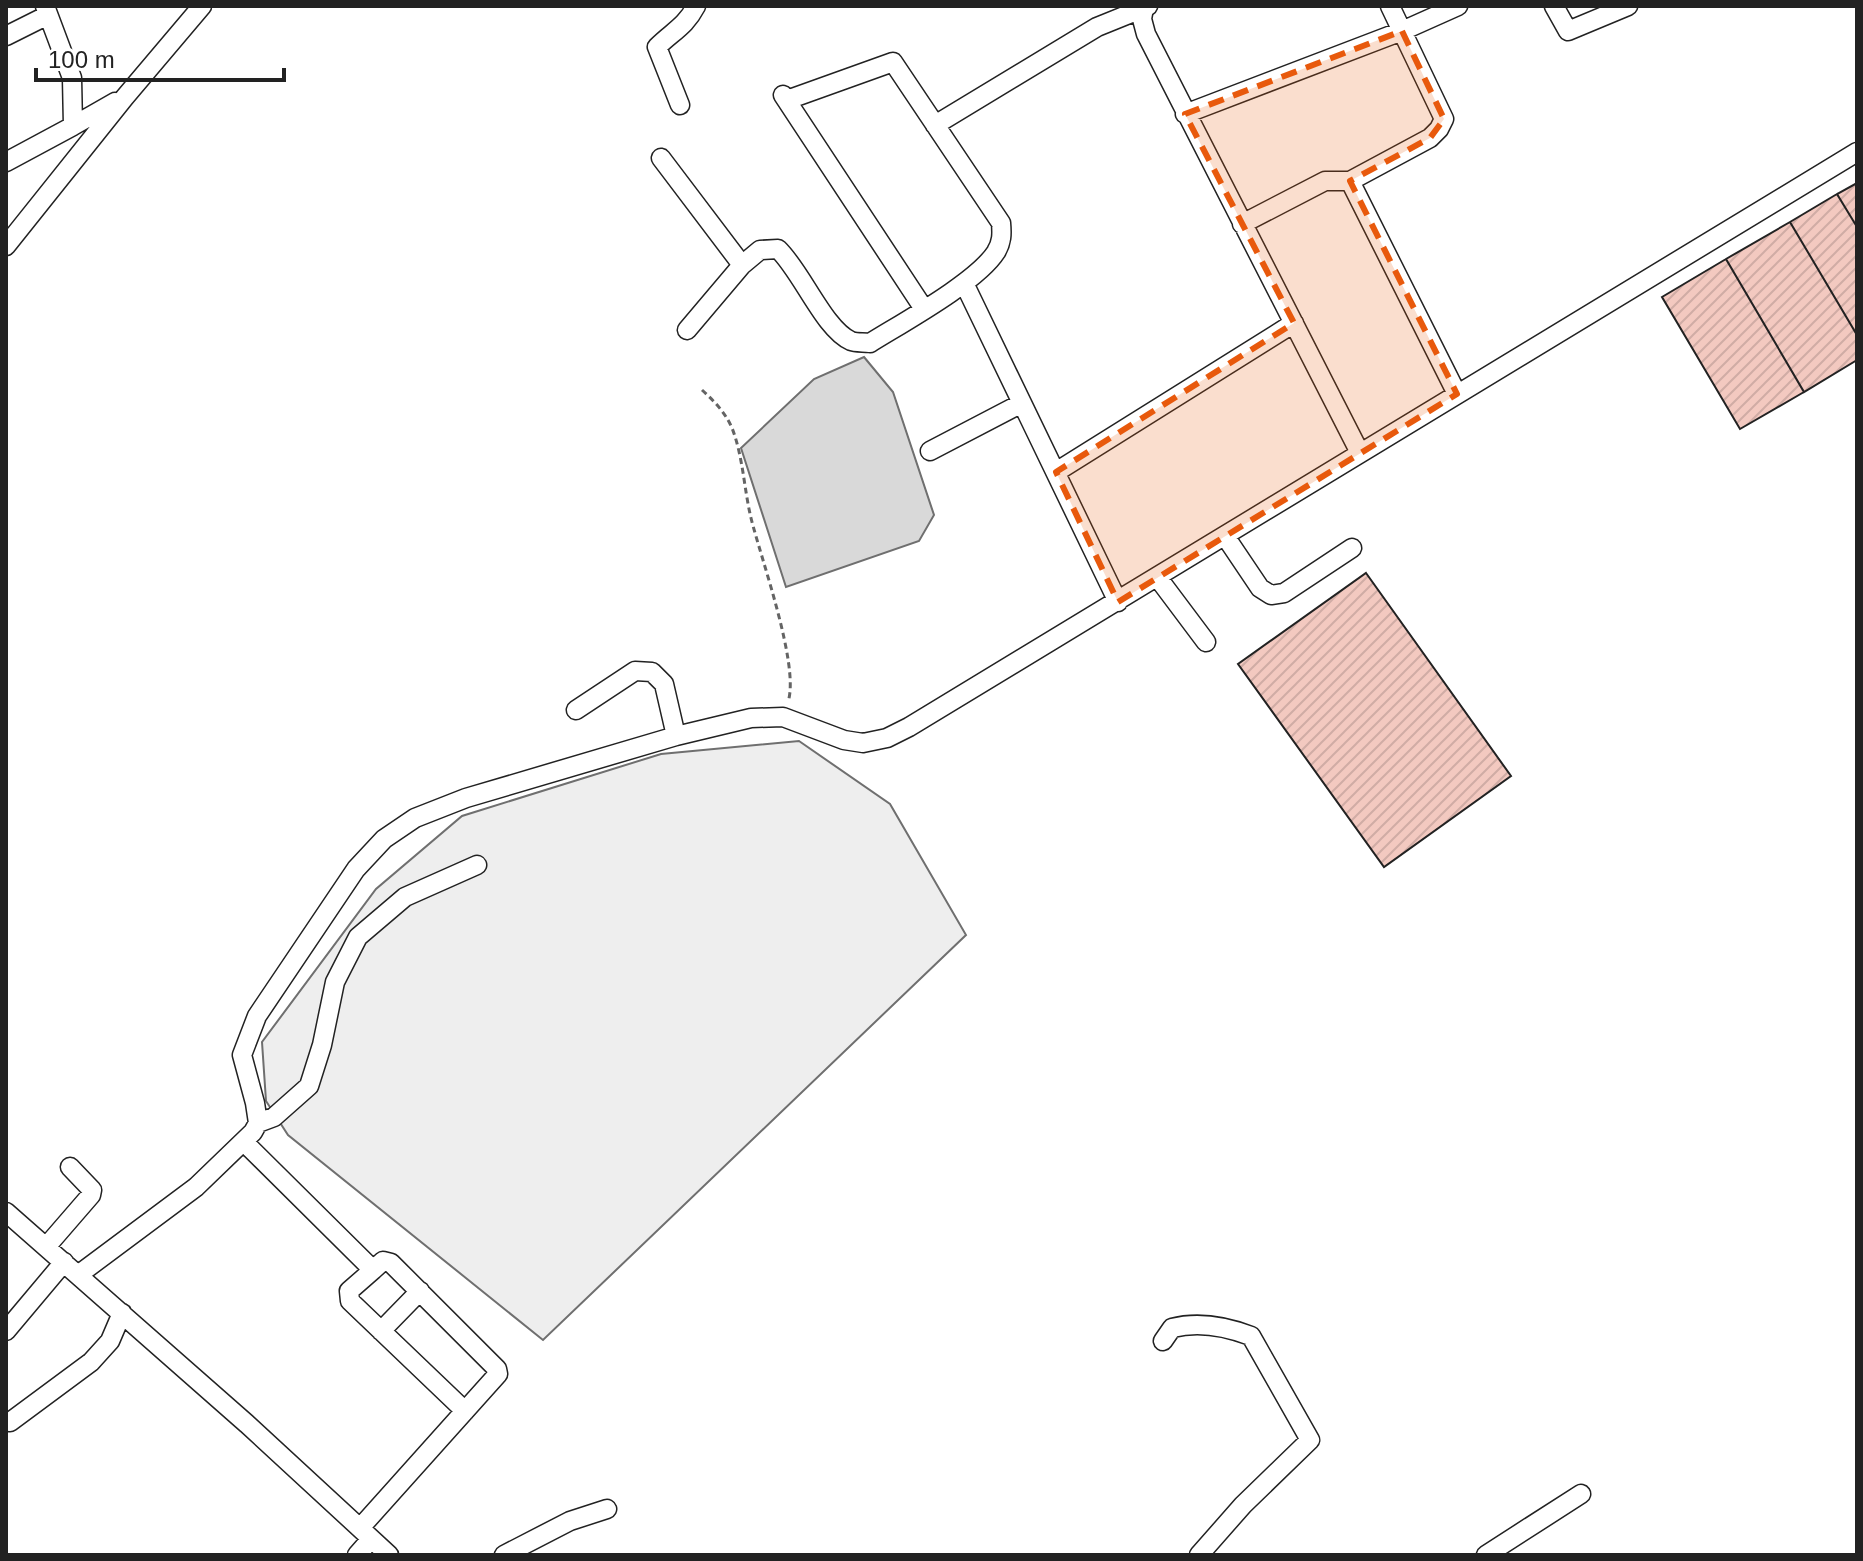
<svg xmlns="http://www.w3.org/2000/svg" width="1863" height="1561" viewBox="0 0 1863 1561" font-family="Helvetica,sans-serif">
	<style>
		.pitch { fill: #eee; stroke: #6f6f6f; stroke-width: 2 }
		.water { fill: #d9d9d9; stroke: #6f6f6f; stroke-width: 2 }
		.building { fill: url(#building-hatch); stroke: #222; stroke-width: 2 }
		.lines { fill: none; stroke-linecap: round; stroke-linejoin: round }
		.minor-casing { stroke: #222; stroke-width: 21 }
		.path { stroke: #646464; stroke-width: 3; stroke-dasharray: 6 4; stroke-linecap: butt }
		.minor { stroke: #fff; stroke-width: 18 }
		.marked { fill: #e8590c; fill-opacity: 0.2; stroke: #e8590c; stroke-width: 6; stroke-dasharray: 16 10; stroke-linejoin: round }
	</style>
	<defs>
		<pattern id="building-hatch" width="6" height="6" patternUnits="userSpaceOnUse" patternTransform="scale(2)"><rect width="6" height="6" fill="#f3c9c0"/><path d="M-1 1l2-2M0 6l6-6M5 7l2-2" fill="none" stroke="#d0aca5"/></pattern>
	</defs>
	<rect width="100%" height="100%" fill="#fff"/>
	<path class="pitch" d="M799 741 890 804 966 935 543 1340 288 1135 266 1101 262 1042 376 889 462 816 661 754Z"/>
	<path class="water" d="M864 357 893 392 934 515 919 541 786 587 741 448 814 379Z"/>
	<path class="building" d="M1857 183V227L1837 194Z
		M1837 194 1857 227V335L1790 222Z
		M1790 222 1857 335V360L1804 392 1726 259Z
		M1726 259 1804 392 1740 429 1662 297Z
		M1366 573 1511 776 1384 867 1238 664Z"/>
	<g class="lines">
		<defs>
			<path id="minor" d="M1148 6 1144 8 1142 19 1146 34 1360 453
				M1390 6 1444 119 1439 129 1430 138 1350 181 1457 394
				M1554 6 1568 31 1628 6
				M6 36 48 15
				M783 95 924 309
				M680 105 657 47C673 31 685 27 696 6
				M1185 114 1402 31 1458 6
				M935 125 1097 27 1144 8
				M73 126 115 102
				M661 158 742 265
				M6 162 73 126 72 78 45 6
				M1242 224 1325 181H1350
				M6 246 125 97 202 6
				M964 283 1118 602
				M687 330 742 265 760 250 778 249C802 272 824 329 851 341 856 343 864 342 870 343 902 323 977 282 996 252 1002 242 1002 234 1001 223L893 62 787 100
				M930 451 1022 403
				M1056 472 1294 323
				M1225 536 1260 588 1271 595 1284 593 1352 548
				M1158 578 1206 642
				M576 710 635 671 652 672 664 684 676 736
				M258 1123 274 1117 309 1086 322 1045 335 982 358 937 405 897 477 865
				M244 1142 373 1270 383 1261 391 1263 497 1369 498 1374 360 1528
				M6 1212 247 1424 389 1555
				M46 1247 91 1195 92 1190 70 1167
				M373 1270 349 1291 350 1301 465 1411
				M78 1275 196 1187 253 1132 258 1123 255 1103 242 1055 257 1016 356 869 384 839 415 818 466 798 676 736 751 718 783 717 844 740 863 743 887 738 909 727 1857 152
				M6 1331 64 1262
				M381 1331 420 1291
				M1163 1341 1172 1328C1199 1321 1225 1326 1251 1336L1310 1440 1243 1505 1199 1555
				M10 1422 91 1362 110 1341 122 1313
				M357 1555 371 1539
				M504 1555 570 1521 607 1509
				M1486 1555 1581 1494"/>
		</defs>
		<use href="#minor" class="minor-casing"/>
		<path class="path" d="M702 390C714 401 725 412 732 428 743 456 744 489 751 518 761 559 800 666 788 702"/>
		<use href="#minor" class="minor"/>
	</g>
	<path class="marked" d="M1402 31 1444 119 1430 138 1350 181 1457 394 1118 602 1056 472 1294 323 1185 114Z"/>
	<rect width="1863" height="1561" fill="none" stroke="#222222" stroke-width="16"/>
	<path d="M36 68v12h248v-12" fill="none" stroke="#222222" stroke-width="4"/>
	<text x="48" y="68" font-size="24" fill="#222222" stroke="#ffffff" stroke-width="6" paint-order="stroke">100 m</text>
</svg>
